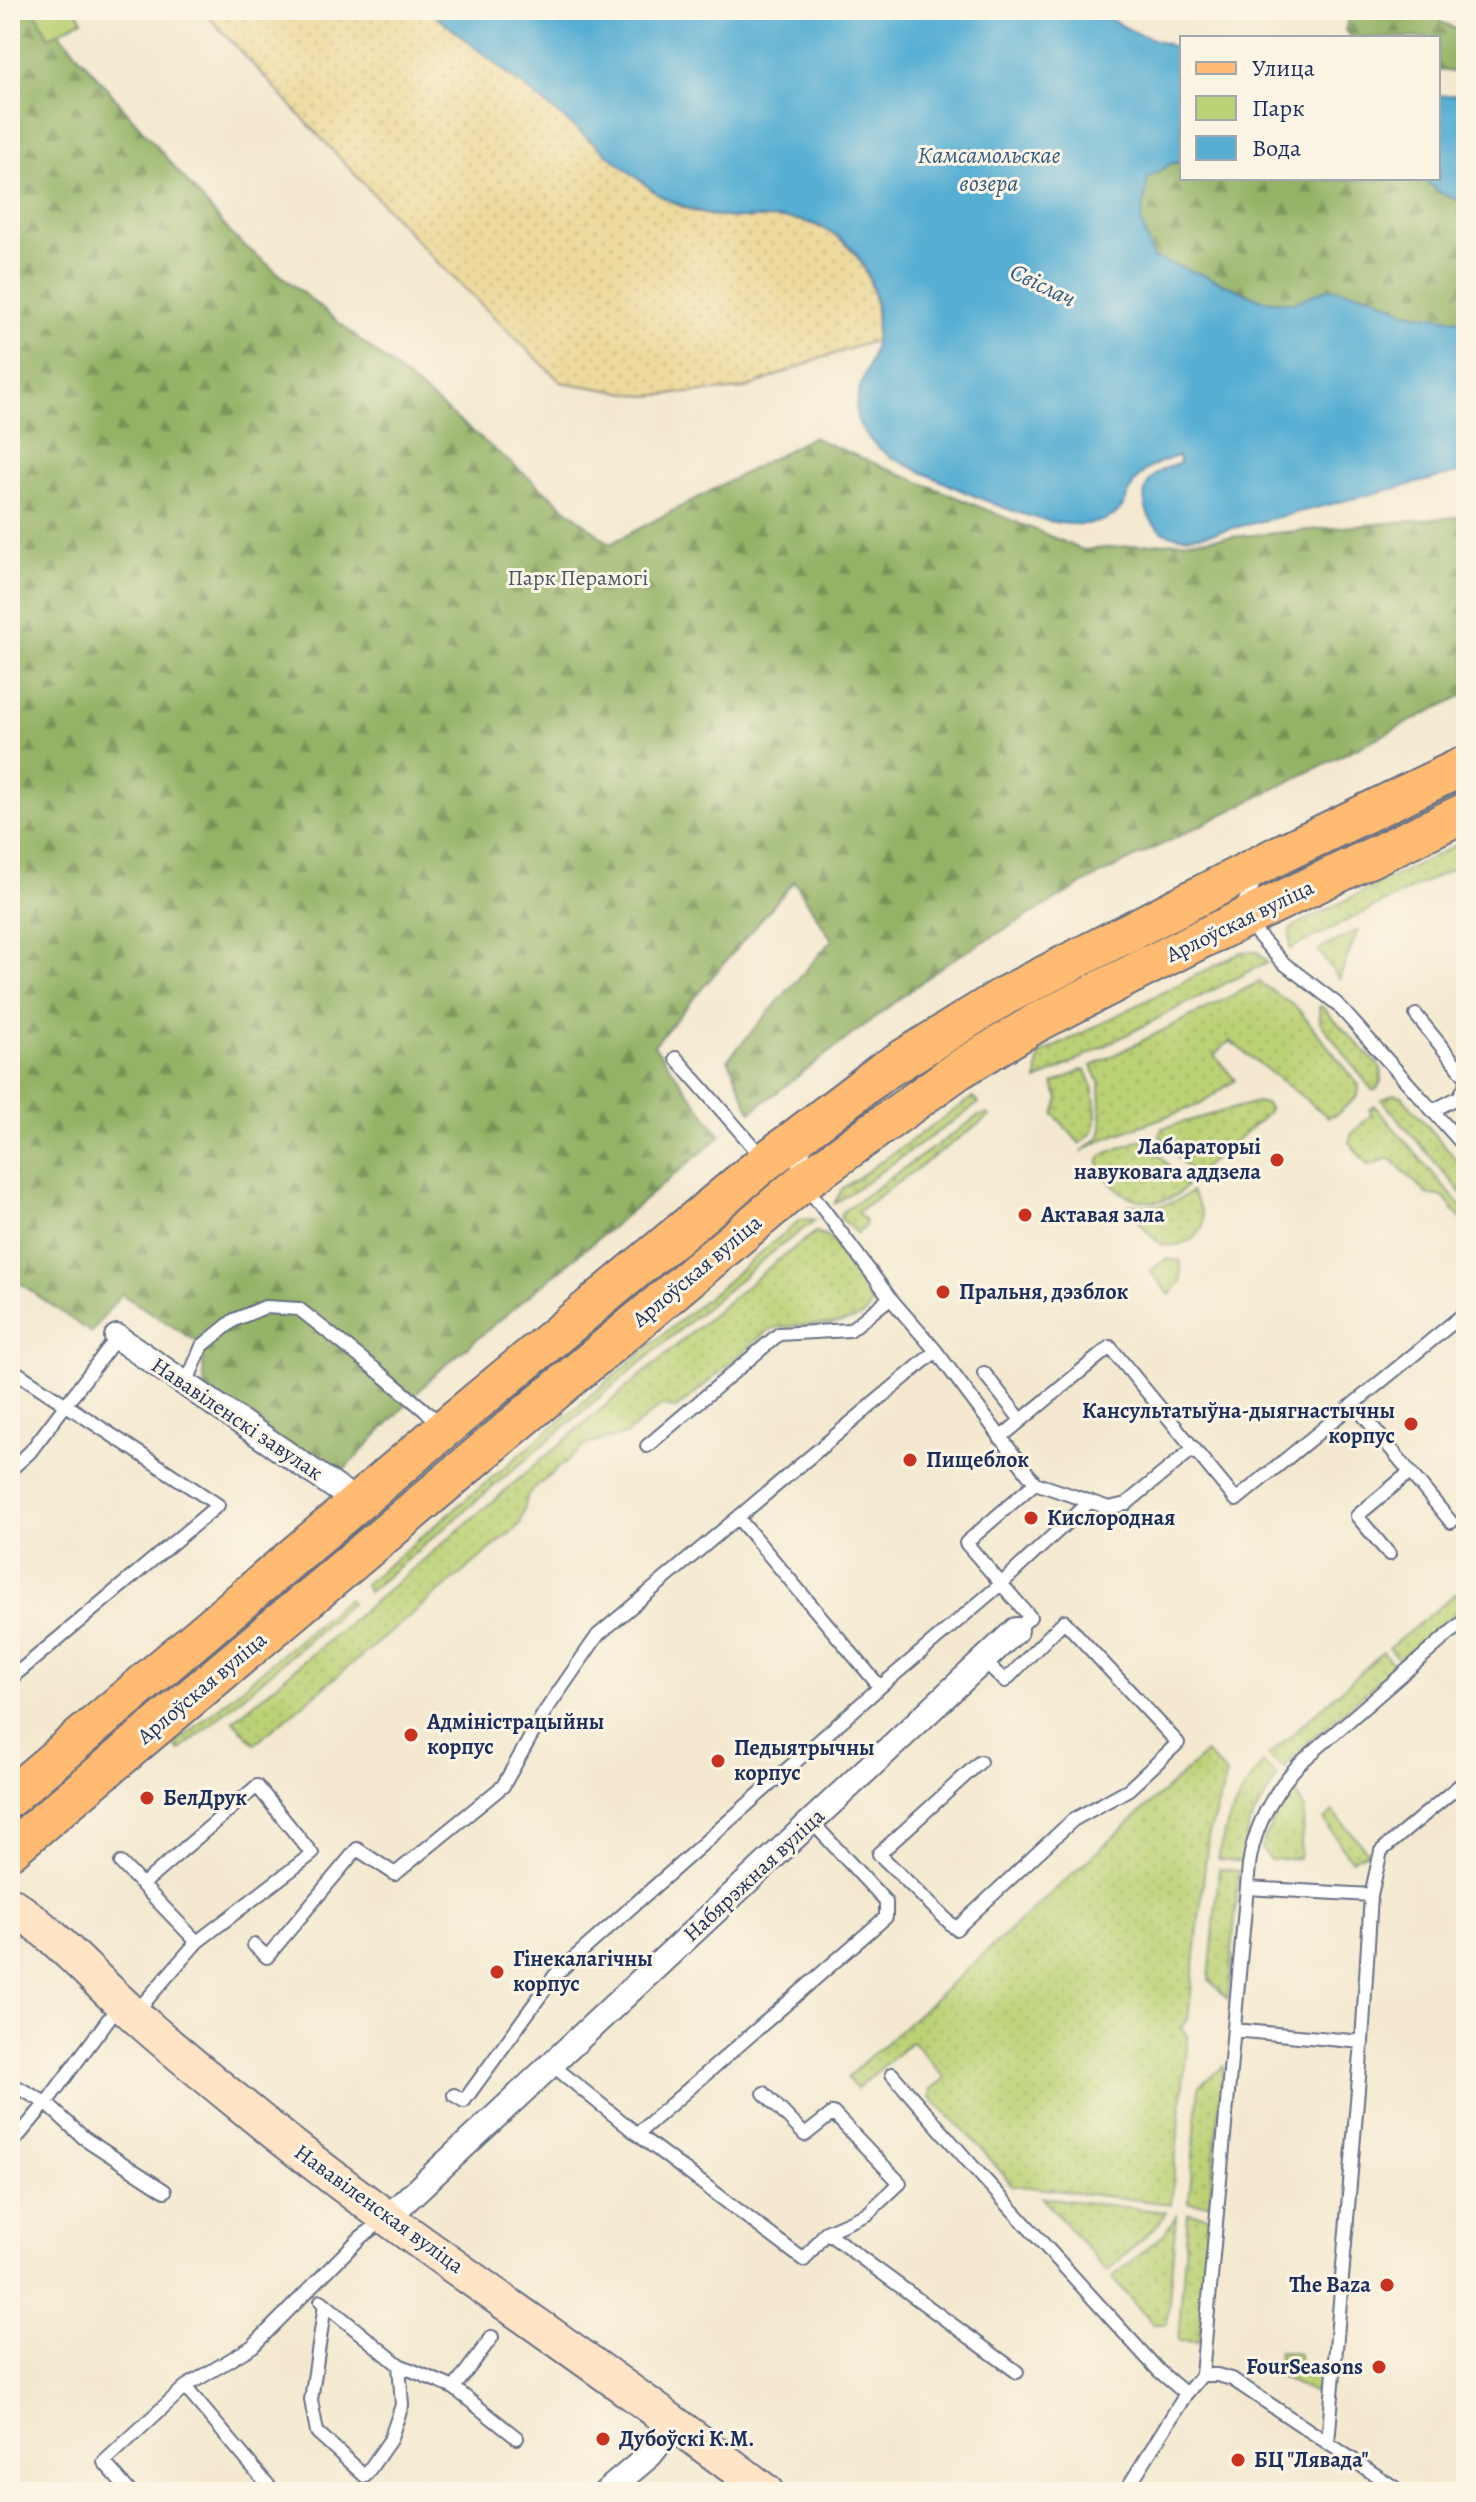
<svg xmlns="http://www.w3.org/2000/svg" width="1476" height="2502" viewBox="0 0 1476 2502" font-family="Alegreya,serif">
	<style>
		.green { fill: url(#green-dots); stroke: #6b806a; stroke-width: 2 }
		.forest { fill: url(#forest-firs); stroke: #587162; stroke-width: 2 }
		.sand { fill: url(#sand-dots); stroke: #84847e; stroke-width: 2 }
		.pitch { fill: #bbd175; stroke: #6b806a; stroke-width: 2 }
		.water { fill: #57aed3; stroke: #396e98; stroke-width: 2 }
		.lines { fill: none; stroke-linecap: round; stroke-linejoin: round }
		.lane-casing { stroke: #677086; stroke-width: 16 }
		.street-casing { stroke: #677086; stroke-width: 28 }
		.secondary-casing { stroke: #677086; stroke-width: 38 }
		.primary-casing { stroke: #677086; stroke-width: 42 }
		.lane { stroke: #fff; stroke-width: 12 }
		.street { stroke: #fff; stroke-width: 24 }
		.secondary { stroke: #ffe4c6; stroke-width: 34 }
		.primary { stroke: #ffbb71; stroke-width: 38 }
		.poi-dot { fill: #c8321e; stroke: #fcf5e5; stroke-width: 3 }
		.labels { text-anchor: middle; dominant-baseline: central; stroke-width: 6; stroke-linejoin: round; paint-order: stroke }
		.park-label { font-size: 22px; fill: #435864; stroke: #fcf5e5 }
		.street-label { font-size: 22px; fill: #1b2f5e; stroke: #fcf5e5 }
		.poi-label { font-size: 22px; font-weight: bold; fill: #1b2f5e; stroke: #fcf5e5; text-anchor: start }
		.water-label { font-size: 24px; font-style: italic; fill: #305b87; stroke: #fcf5e5 }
	</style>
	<defs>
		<pattern id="green-dots" width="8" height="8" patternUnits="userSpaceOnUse" patternTransform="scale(2)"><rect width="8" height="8" fill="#bbd175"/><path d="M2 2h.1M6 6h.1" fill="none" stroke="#a0b468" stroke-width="1.8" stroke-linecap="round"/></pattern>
		<pattern id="forest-firs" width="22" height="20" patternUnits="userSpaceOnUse" patternTransform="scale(2)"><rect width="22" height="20" fill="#94b366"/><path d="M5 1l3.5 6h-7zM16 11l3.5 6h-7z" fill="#789257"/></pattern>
		<pattern id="sand-dots" width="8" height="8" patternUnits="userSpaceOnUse" patternTransform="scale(2)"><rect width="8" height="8" fill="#eeda9e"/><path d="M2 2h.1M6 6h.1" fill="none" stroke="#ccbb8a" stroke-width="1.8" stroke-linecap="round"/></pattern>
	</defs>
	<rect width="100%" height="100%" fill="#fcf5e5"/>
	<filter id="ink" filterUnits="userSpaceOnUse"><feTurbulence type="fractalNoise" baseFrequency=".0125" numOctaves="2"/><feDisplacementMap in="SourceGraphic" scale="16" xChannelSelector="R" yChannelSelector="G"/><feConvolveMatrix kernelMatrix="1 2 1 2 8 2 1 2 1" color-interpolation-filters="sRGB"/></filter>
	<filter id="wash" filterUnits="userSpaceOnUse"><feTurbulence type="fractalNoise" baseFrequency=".006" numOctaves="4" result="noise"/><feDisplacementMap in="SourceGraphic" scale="32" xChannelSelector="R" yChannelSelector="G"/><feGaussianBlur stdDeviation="1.8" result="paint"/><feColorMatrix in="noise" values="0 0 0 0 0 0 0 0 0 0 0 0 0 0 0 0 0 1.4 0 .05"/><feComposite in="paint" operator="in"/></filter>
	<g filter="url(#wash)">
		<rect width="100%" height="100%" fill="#f4e9d0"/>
		<path class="green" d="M1466 840V862L1290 949V930L1298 924Z
			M1358 930 1339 979 1318 950Z
			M1251 951 1259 953 1267 962 1037 1081 1039 1055 1242 952Z
			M1259 982 1298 1009 1359 1085 1358 1096 1337 1114 1328 1117 1230 1041 1214 1055 1235 1080 1201 1104 1104 1139 1081 1152 1099 1138 1102 1129 1100 1084 1092 1066Z
			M1321 1006 1381 1068 1382 1080 1376 1090H1372L1320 1022 1319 1007Z
			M1082 1070 1086 1071C1093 1082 1099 1116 1094 1129 1092 1135 1085 1139 1080 1144L1054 1114 1059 1099 1053 1084Z
			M1394 1094 1402 1096 1466 1171V1198L1382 1100Z
			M973 1097 979 1103 834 1204 842 1189Z
			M1257 1102 1266 1104 1269 1108 1267 1114 1194 1176 1159 1135 1162 1128Z
			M1375 1106 1466 1212V1225L1443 1197 1427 1194 1390 1158 1368 1165 1349 1142 1352 1133 1372 1114 1369 1110Z
			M987 1114 990 1116 857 1212 865 1221V1227L857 1234 840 1217 842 1212 977 1117Z
			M1142 1139 1149 1142 1186 1186C1166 1210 1128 1204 1110 1182 1104 1174 1098 1169 1099 1159L1104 1154Z
			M1191 1192C1198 1201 1206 1217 1202 1228 1197 1242 1170 1250 1158 1242 1147 1234 1138 1218 1129 1208V1205C1154 1207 1170 1207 1191 1192Z
			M810 1219 815 1220 765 1258 368 1592 365 1584 800 1220Z
			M816 1232 829 1237 868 1286C891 1337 793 1320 772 1329 763 1332 755 1342 748 1348 724 1369 700 1389 676 1409L662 1405 625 1435 587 1444 528 1494 520 1525 255 1744 233 1721 774 1263Z
			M1166 1259 1181 1261V1281L1170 1295 1150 1271Z
			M1466 1585V1605L1400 1660 1389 1648Z
			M347 1599 351 1603 180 1751 174 1745Z
			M1383 1652 1395 1666 1305 1746 1284 1769 1268 1756Z
			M1206 1753 1227 1775 1208 1838 1188 2019 1181 2027 1188 2036 1171 2204 1012 2185 981 2148 930 2097 931 2089 945 2078 912 2041 857 2089 847 2078Z
			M1263 1763 1278 1776 1249 1824 1242 1862 1218 1859C1224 1822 1240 1792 1263 1763Z
			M1294 1789 1305 1810 1299 1858 1270 1860 1261 1848 1279 1807Z
			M1333 1812 1368 1852 1351 1860 1324 1820Z
			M1219 1869 1239 1871 1228 1999 1209 1980Z
			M1224 2066 1209 2204 1189 2203 1199 2086Z
			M1042 2197 1166 2212 1159 2223 1107 2272Z
			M1188 2213 1209 2216 1200 2342 1178 2341Z
			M1176 2216 1167 2324H1153L1112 2278 1163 2235Z
			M1278 2351 1299 2354V2374L1320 2377 1319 2388 1316 2393 1276 2376Z"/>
		<path class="forest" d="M10 10H40L234 237 610 544 812 437 1083 550 1466 516V694L1092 879 945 964 751 1112 728 1059 832 940 794 881 654 1045 721 1136 436 1373 331 1484 205 1397 202 1345 121 1294 91 1333 10 1276Z
			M1351 10H1434L1442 22 1466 35V74L1438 70V38H1351L1345 30Z
			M1182 162V178L1370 180 1421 178 1443 194 1466 203V321L1406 312 1371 295 1329 288 1293 303 1262 300 1203 275 1153 258 1141 221 1148 178 1172 163Z"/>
		<path class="sand" d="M202 10H429L657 194C673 203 688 211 707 215 730 219 752 214 774 216 848 223 881 269 876 340L819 359 744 389 645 396 561 382 430 255Z"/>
		<path class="pitch" d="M35 10H77L82 20 49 37Z"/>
		<path class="water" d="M429 10H1093L1134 32 1182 50V162L1172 163 1148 178 1141 221 1153 258 1203 275 1262 300 1293 303 1329 288 1371 295 1406 312 1466 321V471L1217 532C1201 535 1182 540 1166 533 1146 523 1137 495 1152 478 1159 469 1170 467 1180 463L1178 456C1156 463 1140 469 1130 491 1126 500 1122 510 1113 516 1063 548 942 480 892 458 878 448 861 435 857 417 853 397 865 377 871 358 885 315 875 259 833 233 800 214 773 219 738 218 708 217 683 208 657 194Z
			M1466 94V203L1443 194 1421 178H1438V96Z"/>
	</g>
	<g filter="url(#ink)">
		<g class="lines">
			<defs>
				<path id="lane" d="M1256 879 1244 903V919L1282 962 1336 1003 1466 1148
					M1416 1015 1466 1077
					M676 1058 764 1159
					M1434 1110 1459 1097 1466 1085
					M807 1143 798 1167 803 1182 890 1298 936 1351 1035 1483 1109 1508 1126 1504 1194 1448
					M10 1368 218 1505 10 1679
					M984 1373 1021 1420
					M186 1384 202 1346 234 1320 265 1307 299 1309 385 1377 441 1424
					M1354 1404 1451 1522
					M1000 1438 1110 1347 1236 1500 1466 1312
					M647 1446 779 1334 850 1330 890 1298
					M10 1470 30 1452 117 1337
					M738 1518 880 1687
					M1389 1554 1357 1516 1410 1472
					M1016 1630 1030 1617 966 1543 1035 1483
					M980 1762 879 1854 956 1929 1073 1820 1129 1789 1178 1743 1064 1621 1005 1681 983 1660
					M121 1863 197 1942
					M1247 1888 1371 1895
					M254 1945 267 1957 357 1849 395 1874 503 1786 544 1713 598 1635 936 1351
					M136 2012 197 1942 312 1854 257 1786 142 1885
					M1234 2030 1362 2042
					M551 2064 637 2134 886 1917V1902L812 1822
					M892 2074 967 2160 1159 2371 1186 2394
					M10 2083 46 2103 84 2138 165 2191
					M764 2093 805 2135 833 2113 900 2183 867 2214 826 2232
					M454 2095 464 2101 556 1974 880 1687 1001 1584 1090 1501
					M637 2134 804 2260 826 2232 1017 2372
					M10 2146 46 2103 119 2005
					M10 2266V2269
					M321 2301 399 2365 454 2388 517 2438
					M325 2304 311 2400 317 2432 365 2476 390 2440 402 2405 399 2365
					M1202 2375H1217L1232 2379 1401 2492
					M185 2387 253 2346 361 2237 384 2220
					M454 2388 492 2337
					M1328 2443 1362 2042 1371 1895 1381 1851 1466 1780
					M130 2492 104 2462 185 2387 274 2492
					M1125 2492 1186 2394 1202 2375 1249 1865C1254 1826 1273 1793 1299 1764L1466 1619"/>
				<path id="street" d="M117 1337 357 1502
					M387 2218 1016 1630
					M606 2492 650 2455 675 2424"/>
				<path id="secondary" d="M10 1904C55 1934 92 1977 132 2013 175 2052 222 2089 267 2126 428 2255 603 2366 766 2492"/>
				<path id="primary" d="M10 1797 445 1428 766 1161 882 1072 1006 995 1281 854 1466 765
					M10 1850 803 1182 957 1071 1036 1023 1201 939 1466 812"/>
			</defs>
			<use href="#lane" class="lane-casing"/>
			<use href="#street" class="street-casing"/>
			<use href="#secondary" class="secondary-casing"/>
			<use href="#primary" class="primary-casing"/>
			<use href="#lane" class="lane"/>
			<use href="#street" class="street"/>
			<use href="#secondary" class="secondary"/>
			<use href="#primary" class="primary"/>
		</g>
	</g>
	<g class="poi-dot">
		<circle cx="1277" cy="1160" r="8"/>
		<circle cx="1025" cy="1215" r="8"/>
		<circle cx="943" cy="1292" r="8"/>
		<circle cx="1411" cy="1424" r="8"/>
		<circle cx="910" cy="1460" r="8"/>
		<circle cx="1031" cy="1518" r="8"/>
		<circle cx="411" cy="1735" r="8"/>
		<circle cx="718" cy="1761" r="8"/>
		<circle cx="147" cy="1798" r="8"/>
		<circle cx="497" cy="1972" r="8"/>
		<circle cx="1387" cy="2285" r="8"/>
		<circle cx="1379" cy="2367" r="8"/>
		<circle cx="603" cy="2439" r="8"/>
		<circle cx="1238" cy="2460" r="8"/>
	</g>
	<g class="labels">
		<g class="park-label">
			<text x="578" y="578">Парк Перамогі</text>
		</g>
		<g class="street-label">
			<text transform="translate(1240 921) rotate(-26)">Арлоўская вуліца</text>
			<text transform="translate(697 1271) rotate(-40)">Арлоўская вуліца</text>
			<text transform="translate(237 1419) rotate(34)">Нававіленскі завулак</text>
			<text transform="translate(202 1688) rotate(-40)">Арлоўская вуліца</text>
			<text transform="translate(754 1875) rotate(-43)">Набярэжная вуліца</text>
			<text transform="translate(379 2209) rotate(36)">Нававіленская вуліца</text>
		</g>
		<g class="poi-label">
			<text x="1261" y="1147" text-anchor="end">Лабараторыі<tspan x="1261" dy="25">навуковага аддзела</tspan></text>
			<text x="1041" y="1215">Актавая зала</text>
			<text x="959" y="1292">Пральня, дэзблок</text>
			<text x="1395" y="1411" text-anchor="end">Кансультатыўна-дыягнастычны<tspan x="1395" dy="25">корпус</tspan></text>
			<text x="926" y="1460">Пищеблок</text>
			<text x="1047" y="1518">Кислородная</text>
			<text x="427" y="1722">Адміністрацыйны<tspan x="427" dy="25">корпус</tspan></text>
			<text x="734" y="1748">Педыятрычны<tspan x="734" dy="25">корпус</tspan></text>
			<text x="163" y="1798">БелДрук</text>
			<text x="513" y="1959">Гінекалагічны<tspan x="513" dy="25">корпус</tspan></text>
			<text x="1371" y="2285" text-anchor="end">The Baza</text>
			<text x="1363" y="2367" text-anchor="end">FourSeasons</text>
			<text x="619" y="2439">Дубоўскі К.М.</text>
			<text x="1254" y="2460">БЦ "Лявада"</text>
		</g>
		<g class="water-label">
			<text x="989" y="155">Камсамольскае<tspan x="989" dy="28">возера</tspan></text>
			<text transform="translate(1043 285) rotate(26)">Свіслач</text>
		</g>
	</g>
	<rect width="1476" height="2502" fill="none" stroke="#fcf5e5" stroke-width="40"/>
	<rect x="1180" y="36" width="260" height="144" fill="#fcf5e5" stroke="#a2a6af" stroke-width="2"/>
	<rect x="1196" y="62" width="40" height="12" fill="#ffbb71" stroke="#a2a6af" stroke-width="2"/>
	<text x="1252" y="76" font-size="24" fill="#1b2f5e">Улица</text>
	<rect x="1196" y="96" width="40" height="24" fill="#bbd175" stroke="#a2a6af" stroke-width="2"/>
	<text x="1252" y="116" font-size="24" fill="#1b2f5e">Парк</text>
	<rect x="1196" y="136" width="40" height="24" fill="#57aed3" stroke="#a2a6af" stroke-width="2"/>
	<text x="1252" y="156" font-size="24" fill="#1b2f5e">Вода</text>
</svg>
